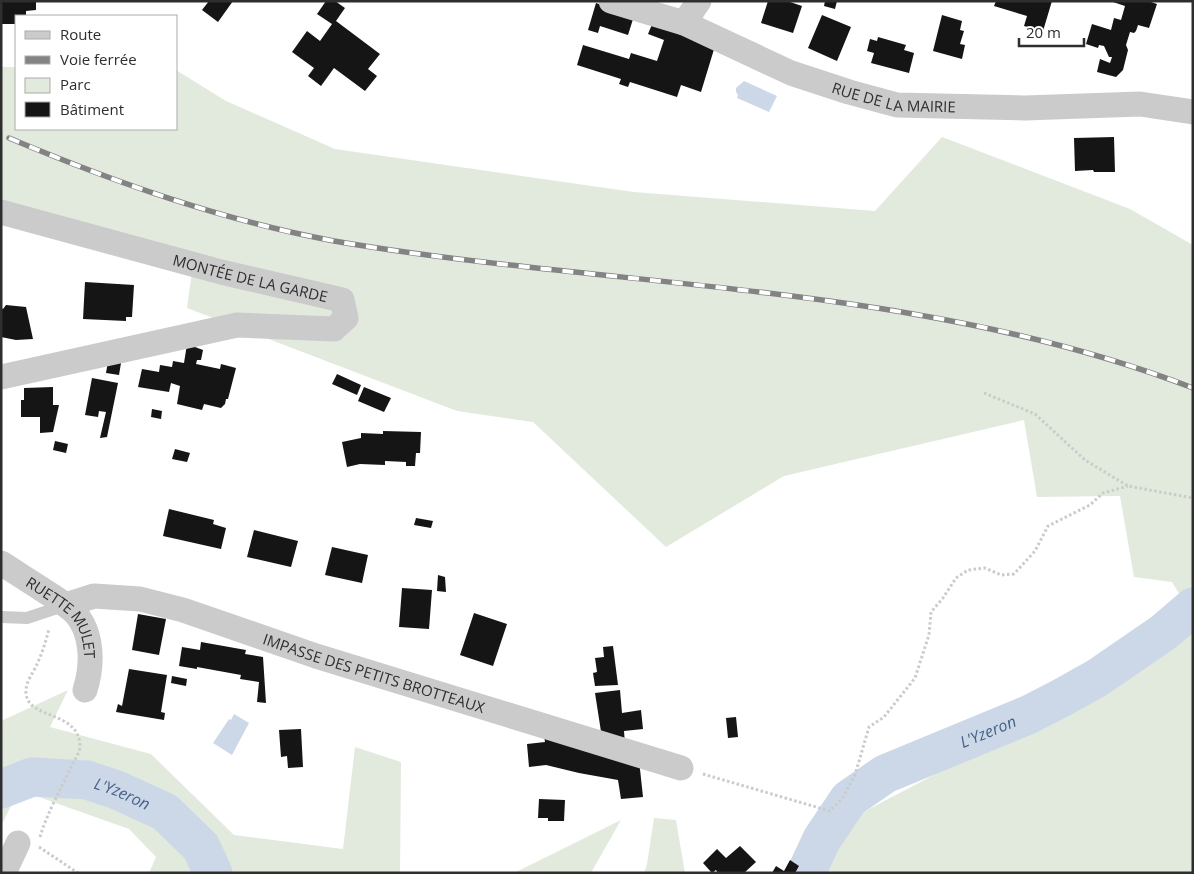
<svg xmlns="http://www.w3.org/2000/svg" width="1194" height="874" viewBox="0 0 1194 874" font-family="'Open Sans',sans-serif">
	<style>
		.green { fill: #e2eade }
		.water { fill: #ccd8e8 }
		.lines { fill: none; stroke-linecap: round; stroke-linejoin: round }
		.river { stroke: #ccd8e8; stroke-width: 39 }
		.building { fill: #151515 }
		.path { stroke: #cbcbcb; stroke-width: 3; stroke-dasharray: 2.5 2.5; stroke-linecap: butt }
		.lane { stroke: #cbcbcb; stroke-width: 12 }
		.street { stroke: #cbcbcb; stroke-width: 25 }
		.rail-casing { stroke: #838383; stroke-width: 5.5 }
		.rail { stroke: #fff; stroke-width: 4; stroke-dasharray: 11; stroke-linecap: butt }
		.labels { text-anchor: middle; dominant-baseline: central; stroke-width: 5; stroke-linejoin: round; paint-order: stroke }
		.street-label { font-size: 15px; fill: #2e2e2e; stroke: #fff }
		.water-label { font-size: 16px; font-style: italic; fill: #466287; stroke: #fff }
	</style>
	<rect width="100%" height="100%" fill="#fff"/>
	<path class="green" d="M1 67H16V129H176V70L226 101 335 149 634 192 875 211 942 137 1130 209 1193 245V873H820L843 826 871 808 1035 722 1183 600 1172 582 1134 577 1120 496 1037 497 1024 420 784 476 666 547 533 422 457 411 187 308 194 257 1 200Z
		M68 690 50 727 151 754 234 835 343 849 355 747 401 762 400 873H149L156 857 129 829 19 790 1 826V721Z
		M654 818 676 820 685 873H644L647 864Z
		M621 820 591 873H514Z"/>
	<path class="water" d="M744 81 777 96 769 112 737 98 738 95 736 92V88Z
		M234 714 249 723 232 755 213 743 229 719 231 720Z"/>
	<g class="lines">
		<g class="river">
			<path id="s1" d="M1 789 32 777 87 780 117 790 165 812 201 847 213 873"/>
			<path id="s2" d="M806 873 822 839 849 799 885 774 1028 715 1063 697 1097 678 1164 632 1193 607"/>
		</g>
	</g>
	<path class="building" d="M1 1H36V10L26 11V16H16V24H1Z
		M209 1H233L218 22 202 10Z
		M326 1H335L345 8 336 21 380 54 368 69 377 76 365 91 334 68 321 86 308 76 314 68 292 52 307 31 320 41 332 24 317 14Z
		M768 1H787L802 6 793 33 761 23Z
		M825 1H837L835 9 824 6Z
		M996 1H1052L1043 31 1024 26 1027 16 994 6Z
		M1110 1H1148L1157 4 1149 28 1138 25 1136 31 1134 33 1130 32 1126 45 1128 50 1123 70 1116 77 1097 72 1100 59 1110 63 1112 57H1109L1104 46 1099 45 1098 48 1086 44 1092 24 1111 30 1114 18 1121 20 1125 6Z
		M596 3 634 16 628 35 600 26 598 33 588 30Z
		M822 15 851 27 837 61 808 48Z
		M942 15 962 21 960 30 964 31 960 44 965 45 962 59 933 51Z
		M653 22 715 46 701 92 681 85 677 97 630 82 628 87 619 84 621 79 577 65 583 45 629 59 631 53 657 61 664 40 648 34Z
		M878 37 906 45 904 50 914 53 909 73 871 63 874 53 867 51 870 39 877 41Z
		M1114 137 1115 172H1094L1093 170 1075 171 1074 138Z
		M85 282 134 285 132 317H126V321L83 319Z
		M6 305 26 307 33 339 16 340 1 337V308L3 309Z
		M187 344 203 350 201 360H197L196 364 220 369 221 364 236 368 228 399H226L225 404 221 408 204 404 202 410 177 404 180 386 171 383 169 392 138 387 142 369 159 372 160 365 172 367 173 361 184 363Z
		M122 357 119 375 106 373 108 361Z
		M337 374 361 385 357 395 332 384Z
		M92 378 118 383 107 437 100 438 106 412 99 411 98 417 85 415Z
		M53 387V405H59L53 432 40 433V417H21V400H24V388Z
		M364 387 391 398 384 412 358 401Z
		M152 409 162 411 161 419 151 417Z
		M383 431 421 432 420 453H416L415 466H406V462L385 461V465L360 464 347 467 342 442 361 438V433L383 434Z
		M55 441 68 444 66 453 53 450Z
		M175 449 190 453 187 462 172 459Z
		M169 509 214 520 213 524 226 528 221 549 163 536Z
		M416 518 433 521 431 528 414 525Z
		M254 530 298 541 291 567 247 557Z
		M332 547 368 555 362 583 325 575Z
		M438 575 445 577 446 592 437 591Z
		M402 588 432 590 429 629 399 627Z
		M474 613 507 624 493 666 460 655Z
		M138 614 166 619 159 655 132 650Z
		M201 642 246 650 245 654 263 657 266 703 257 702 259 682 240 679 241 675 197 667V669L179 666 182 647 200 650Z
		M613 646 618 685 595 686 593 673 597 672 595 658 604 657 603 647Z
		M129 669 167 675 161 712 165 713 164 720 116 712 118 704 122 706Z
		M172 676 187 679 186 686 171 683Z
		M620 690 622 713 641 710 643 729 624 731 625 744 602 738 595 693Z
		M736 717 738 737 728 738 726 718Z
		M301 729 303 767 288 768 287 756 281 757 279 730Z
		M543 730 639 760 643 797 621 799 618 780 579 773 546 765 529 767 527 744 545 742Z
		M539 799 565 800 564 821H548V818H538Z
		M740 846 756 862 744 873H718L716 870 712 873 703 863 717 849 726 858Z
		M790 860 799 866 795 873H772L776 866 784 871Z"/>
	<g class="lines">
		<path class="path" d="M984 393 1035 414 1085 460 1128 486 1193 498
			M703 774 830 811 842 799 855 775 869 727 884 717 915 678 929 635 931 612 943 598 956 578 968 570 985 568 1001 575 1014 574 1035 551 1048 526 1090 505 1103 493 1128 486
			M40 837C47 813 61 789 71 767 74 760 80 753 80 746 79 710 28 720 26 693 25 682 34 672 38 662 43 651 46 640 49 629
			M39 847 78 873"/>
		<path class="lane" d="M1 617 27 618 66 605"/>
		<g class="street">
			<path id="s3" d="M611 1 684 23 791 73 849 92 897 105 1025 108 1140 104 1193 112"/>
			<path d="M684 23 699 1"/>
			<path id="s4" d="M1 212 221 272 342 300 346 318 334 329 237 325 1 377"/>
			<path id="s5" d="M1 563C14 571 27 580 40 588 52 596 65 603 75 613 93 633 93 665 85 690"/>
			<path id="s6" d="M66 605 94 596 140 599 183 610 316 656 681 768"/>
			<path d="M4 873 18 843"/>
		</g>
		<defs>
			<path id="rail" d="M9 138C114 182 221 220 334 241 398 252 463 260 528 267 752 292 980 306 1193 388"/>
		</defs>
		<use href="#rail" class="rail-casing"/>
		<use href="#rail" class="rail"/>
	</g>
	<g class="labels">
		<g class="street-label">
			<text stroke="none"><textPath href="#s3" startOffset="301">RUE DE LA MAIRIE</textPath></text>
			<text stroke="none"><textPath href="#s4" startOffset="258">MONTÉE DE LA GARDE</textPath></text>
			<text stroke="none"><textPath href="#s5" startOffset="85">RUETTE MULET</textPath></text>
			<text stroke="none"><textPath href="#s6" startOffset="321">IMPASSE DES PETITS BROTTEAUX</textPath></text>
		</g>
		<g class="water-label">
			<text stroke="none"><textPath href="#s2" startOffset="241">L'Yzeron</textPath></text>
			<text stroke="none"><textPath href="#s1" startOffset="126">L'Yzeron</textPath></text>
		</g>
	</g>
	<rect width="1194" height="874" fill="none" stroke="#2e2e2e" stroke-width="5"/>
	<rect x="15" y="15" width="162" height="115" fill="#ffffff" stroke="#ababab"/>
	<rect x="25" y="31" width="25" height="8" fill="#cbcbcb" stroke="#ababab"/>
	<text x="60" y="40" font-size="15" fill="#2e2e2e">Route</text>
	<rect x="25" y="56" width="25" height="8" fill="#838383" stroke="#ababab"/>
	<text x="60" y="65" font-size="15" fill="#2e2e2e">Voie ferrée</text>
	<rect x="25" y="78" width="25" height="15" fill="#e2eade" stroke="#ababab"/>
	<text x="60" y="90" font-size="15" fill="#2e2e2e">Parc</text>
	<rect x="25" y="102" width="25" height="15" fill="#151515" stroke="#ababab"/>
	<text x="60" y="115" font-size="15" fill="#2e2e2e">Bâtiment</text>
	<path d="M1019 38v8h65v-8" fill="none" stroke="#2e2e2e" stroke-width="2.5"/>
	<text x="1026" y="38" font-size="15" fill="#2e2e2e" stroke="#ffffff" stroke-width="4" paint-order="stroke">20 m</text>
</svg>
